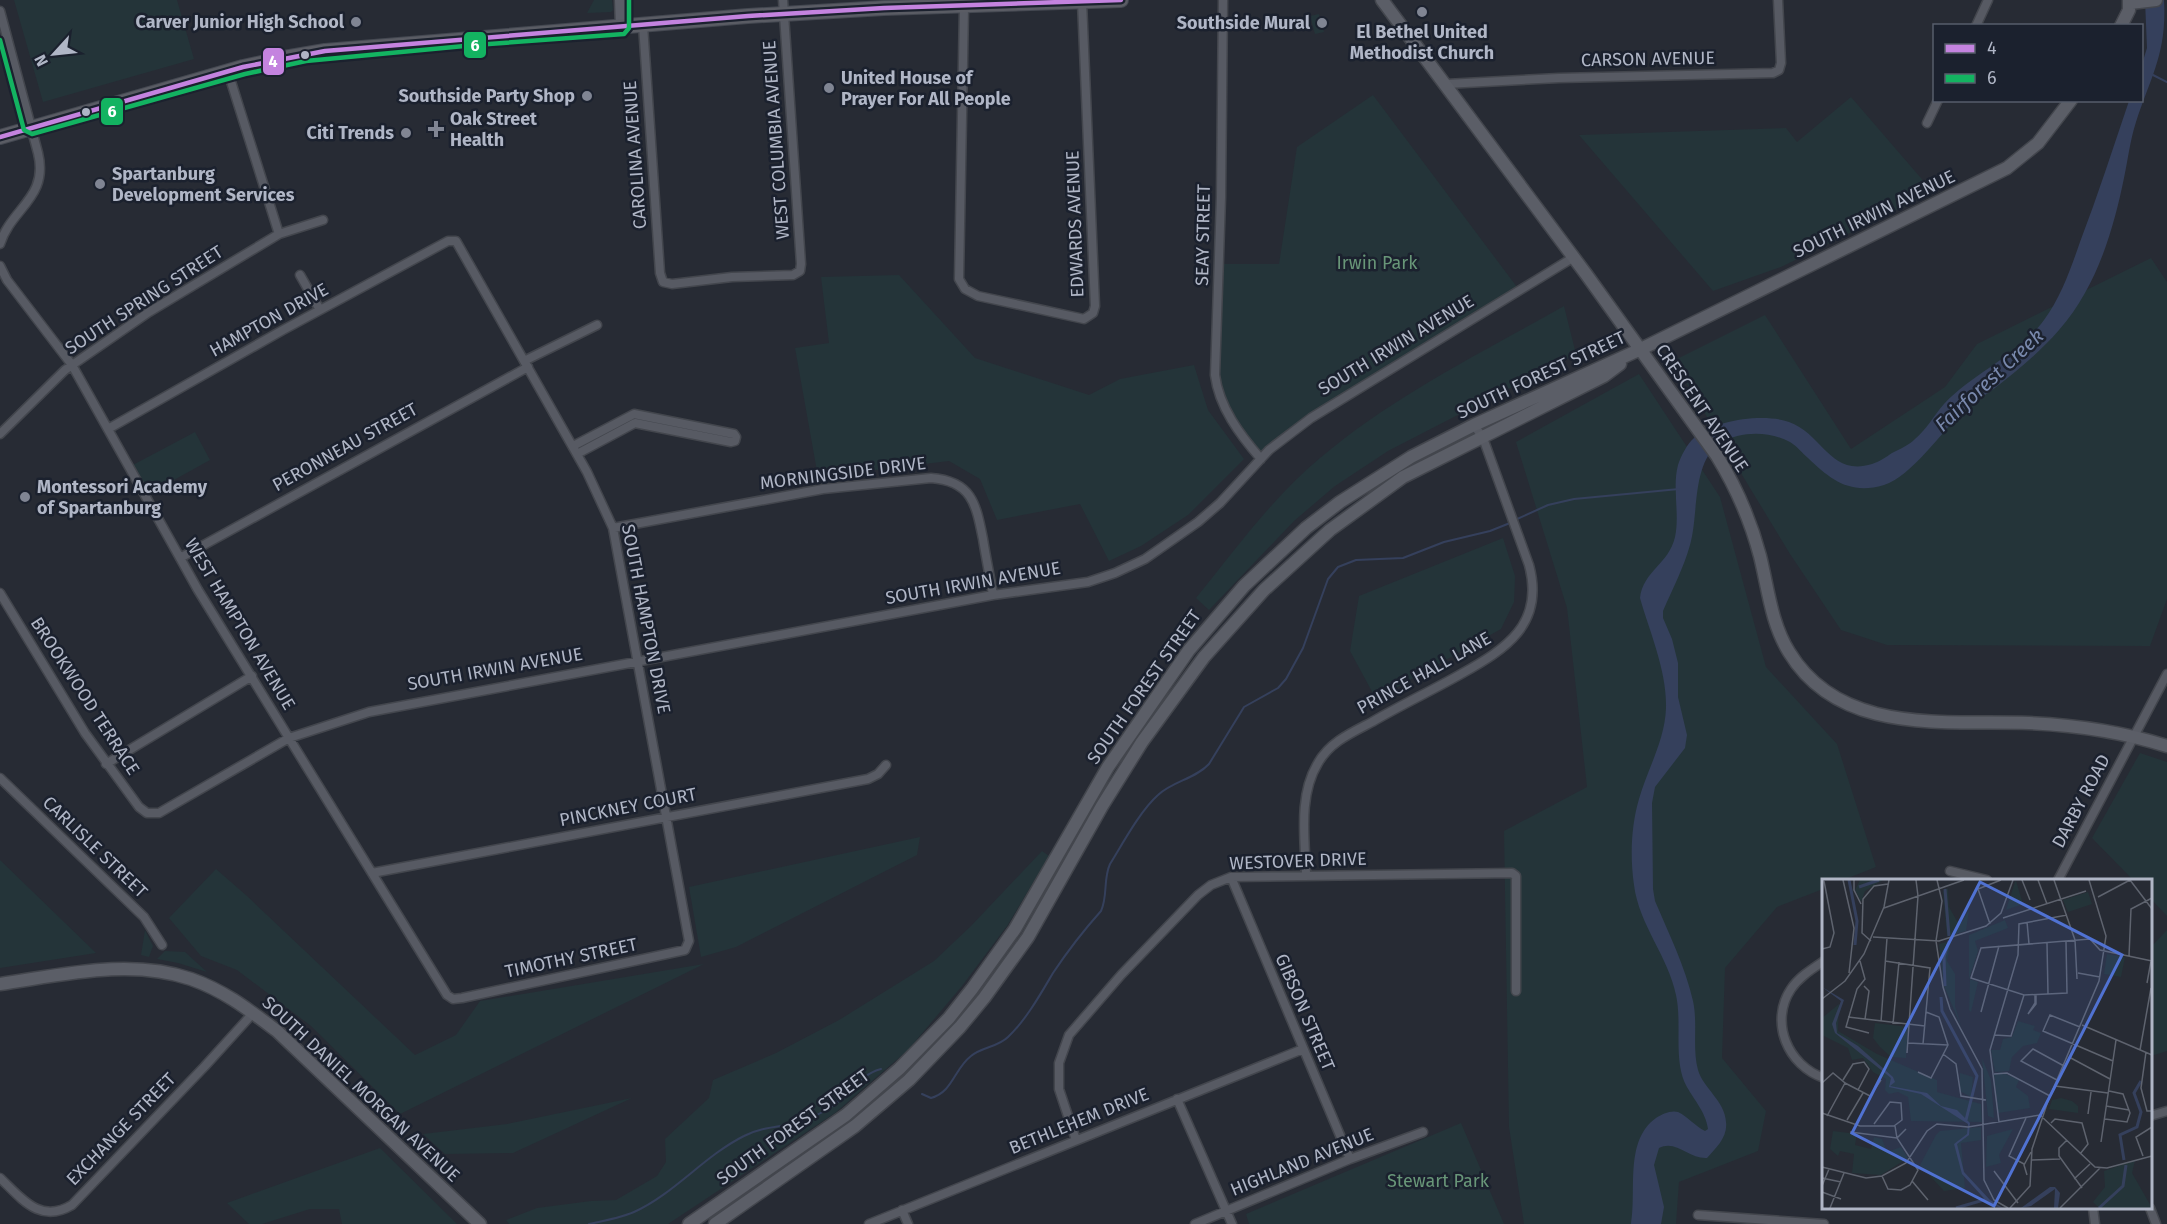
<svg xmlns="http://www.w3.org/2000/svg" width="2167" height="1224" viewBox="0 0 2167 1224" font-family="'Fira Sans',sans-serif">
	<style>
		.green { fill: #243439 }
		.water { fill: #35405c }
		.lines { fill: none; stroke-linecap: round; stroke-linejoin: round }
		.stream { stroke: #35405c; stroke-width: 2 }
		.street-casing { stroke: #43464d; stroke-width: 11 }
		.secondary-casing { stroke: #43464d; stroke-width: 15 }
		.primary-casing { stroke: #444851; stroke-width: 16 }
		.street { stroke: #575a63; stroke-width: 8 }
		.secondary { stroke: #5b5e67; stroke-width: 12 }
		.primary { stroke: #5a5c64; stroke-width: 14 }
		.bus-1-casing { stroke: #1b212e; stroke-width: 9 }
		.bus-2-casing { stroke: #1b212e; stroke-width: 9 }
		.bus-1 { stroke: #c483df; stroke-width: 4.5 }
		.bus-2 { stroke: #13b361; stroke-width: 4.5 }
		.poi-dot { fill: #808593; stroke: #1b212e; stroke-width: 2 }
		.bus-dot { fill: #b0b6c6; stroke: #1b212e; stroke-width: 2 }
		.labels { text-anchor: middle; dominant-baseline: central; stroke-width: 5; stroke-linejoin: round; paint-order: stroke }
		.poi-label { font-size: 18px; font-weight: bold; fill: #b0b6c6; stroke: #1b212e; text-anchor: end }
		.street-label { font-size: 18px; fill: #b0b6c6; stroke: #1b212e }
		.park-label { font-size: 18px; fill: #689678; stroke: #1b212e }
		.water-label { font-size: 20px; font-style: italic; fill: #7989ad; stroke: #1b212e }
		.inset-river { fill: none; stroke: #35405c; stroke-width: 3 }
		.inset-road { fill: none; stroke: #5e636e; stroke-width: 1.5 }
		.view { fill: #5072d2; fill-opacity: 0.15; stroke: #5072d2; stroke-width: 3 }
		.inset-edge { fill: none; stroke: #b0b6c6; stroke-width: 3 }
		.line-badge { stroke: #1b212e; stroke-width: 2 }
		.badge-label { font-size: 16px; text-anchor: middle; font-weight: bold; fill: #fff }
	</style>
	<rect width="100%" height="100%" fill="#272b34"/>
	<path class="green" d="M14 0H177L194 59 43 102Z
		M594 0H612L613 10 611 12 587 13Z
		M1319 14 1324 32 1315 34 1310 16Z
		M1373 95 1520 291 1341 398 1261 459 1249 445 1218 391 1219 264H1279L1297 147Z
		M1851 97 1933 192 1781 267 1713 291 1579 135 1786 128 1797 142Z
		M2151 258 2167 282V599L2150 646 1887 645 1841 630 1790 554 1673 361 1765 315 1851 449 1945 387 1977 344Z
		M899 275 975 358 1089 395 1120 379 1194 365 1208 410 1244 459 1188 515 1141 546 1109 561 1080 504 997 520 980 479 949 461 818 477 795 348 829 343 821 277Z
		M1564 306 1576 354 1388 451 1335 486 1294 521 1209 610 1196 598C1235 550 1272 498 1320 458 1393 396 1481 353 1564 306Z
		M1639 374 1720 497 1766 667 1837 744 1876 867 1843 880H1824L1823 889 1777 907 1725 968 1722 1058 1766 1111 1758 1151 1679 1182 1676 1224H1524L1509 1127 1504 831 1587 787 1567 608 1516 442Z
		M195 432 210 460 145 496 129 467Z
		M1503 538 1515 576 1514 602 1501 629 1376 699 1350 651 1359 596Z
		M2140 753 2167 762V916L2151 899 2150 880H2133L2092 838Z
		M920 837 917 855 736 947 701 957 689 887Z
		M1042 851 1049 856 1007 926 962 986 908 1050 835 1113 668 1224H509L506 1220 537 1208 591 1201 616 1200 657 1176 666 1162 665 1139 709 1098 713 1080 776 1053 839 1020 934 961 971 926Z
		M0 860 96 953 0 968Z
		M216 869 247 896 415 1055 456 1035 480 1001 704 964 400 1114 311 1026 237 970 201 956 169 918Z
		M145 930 153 946 149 957 141 955Z
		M2167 930V1051L2151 1056V947Z
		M165 951 185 952 207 972 178 963 157 959Z
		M632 1098 513 1153 445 1154 423 1134 507 1124Z
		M1461 1123 1504 1224H1249L1246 1214Z
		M380 1148 457 1224H342L339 1209H310L262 1224H249L227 1203Z"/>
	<path class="water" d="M2145 0H2164C2167 53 2151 76 2136 122 2130 141 2128 159 2124 178 2113 232 2096 288 2059 330 2039 353 2015 373 1991 391 1982 397 1972 402 1964 410 1943 430 1911 477 1884 485 1850 495 1831 480 1808 458 1802 453 1797 446 1790 442 1770 431 1740 431 1721 443 1691 461 1699 515 1690 545 1684 567 1672 590 1663 611V618L1672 639 1678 663V697L1687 735 1685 748 1655 787 1652 803 1653 889 1655 901C1669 934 1685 966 1693 1001 1698 1024 1692 1048 1698 1070 1703 1088 1725 1101 1726 1122 1728 1137 1716 1148 1707 1158 1689 1159 1676 1139 1659 1148L1654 1165 1664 1207 1661 1224H1631C1637 1190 1624 1141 1656 1118 1662 1114 1671 1110 1678 1112 1687 1116 1695 1126 1705 1131L1708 1129C1706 1111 1691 1097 1684 1081 1674 1056 1682 1022 1676 995 1668 956 1639 925 1634 885 1630 857 1631 826 1639 799 1648 768 1665 740 1666 708 1667 671 1650 633 1640 598 1643 571 1669 564 1675 537 1680 514 1672 488 1678 465 1681 456 1687 444 1694 438 1714 420 1764 413 1789 422 1823 434 1830 477 1872 464 1879 462 1886 457 1892 453 1900 449 1909 445 1915 439 1927 429 1934 415 1944 404 1974 372 2018 356 2044 320 2061 297 2071 268 2080 242 2098 195 2113 148 2129 101L2142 100V64L2147 48Z"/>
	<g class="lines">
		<path class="stream" d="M2153 75 2167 82
			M1515 520 1548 505 1574 499 1679 489
			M922 1094 931 1098C953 1092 954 1069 971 1056 982 1047 998 1047 1008 1037 1026 1020 1040 995 1053 973 1067 952 1084 930 1101 911 1108 896 1103 879 1110 864 1123 843 1140 811 1158 795 1173 781 1195 779 1209 764L1244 707 1278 688 1286 679 1303 648 1328 579 1338 567 1356 560 1403 558 1444 542 1490 531 1510 523
			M589 1224C604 1221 620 1218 634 1212 674 1194 704 1156 744 1136 759 1128 776 1127 793 1124 805 1121 820 1114 831 1107 849 1096 860 1074 881 1069"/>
		<defs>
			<path id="street" d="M1223 0 1221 197 1215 375C1219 407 1240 435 1261 459
				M964 7 959 279 965 289 978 296 1084 319 1093 313 1095 306 1082 2
				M0 11 38 153C49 198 11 208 0 244
				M643 25 660 273 663 282 672 284 732 277 793 275 800 271 801 264 783 0
				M1976 26 1988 0
				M228 72 279 234
				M1446 84 1559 78 1773 73 1779 70 1781 63 1778 0
				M1927 123 1938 100
				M0 266 7 280 72 365 198 590 447 995 453 999 462 998 685 950 689 941 613 528 587 472 456 241H448L283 330 108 429
				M300 275 320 310
				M524 361 597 325
				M0 434 65 370 149 312 279 234 323 220
				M573 446 634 414 734 434 736 437 735 441 731 442 635 423 577 454
				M613 528 823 489 931 478C972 481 976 504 983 539 986 558 990 577 993 595
				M180 558 528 367
				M0 593 85 733 139 807 147 813H159L289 738 369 712 993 595 1088 582 1115 573 1145 559 1198 522 1220 503 1269 450 1311 418 1574 257
				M106 764 252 676
				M0 778 144 917 162 945
				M1950 871 1987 880
				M372 873 868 779 878 774 886 765
				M1306 875C1305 838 1298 796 1318 763 1330 742 1351 733 1372 722 1401 705 1431 691 1461 674 1506 649 1545 624 1529 565L1483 438 1474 425
				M1231 877 1350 1159
				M2058 880 2167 674
				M1824 961C1812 969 1799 977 1791 989 1769 1022 1788 1066 1824 1078
				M1177 1099 1232 1224
				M2150 1116 2167 1111
				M1076 1140 1059 1089V1063L1069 1035 1121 975 1198 895 1211 885 1231 877 1512 873 1516 876V991
				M0 1178C22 1199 40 1224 72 1205L205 1066 254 1012
				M2093 1208 2095 1224
				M2150 1208 2156 1224
				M902 1210 908 1224
				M1698 1215 1824 1224
				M869 1224 1303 1049
				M1195 1224 1350 1159 1423 1132"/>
			<path id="secondary" d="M621 0 622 27
				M1382 0 1586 274 1717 456C1736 487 1751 522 1760 556 1768 588 1771 623 1789 652 1840 736 1945 720 2029 723 2075 725 2123 732 2167 746
				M2130 3 2156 0
				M2121 26 2129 10V0
				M0 984C62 975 130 958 191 979 225 991 249 1010 277 1031L480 1224
				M689 1224 846 1115 899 1069 949 1018 972 989 1015 929 1108 767 1189 650 1244 586 1306 528 1340 502 1411 457 1474 425 1641 349 2007 168 2038 143 2071 100
				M715 1224 855 1126 909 1080 960 1027 984 998 1028 937 1102 806 1142 742 1204 657 1264 590 1330 530 1403 477 1604 376 1620 364"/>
			<path id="primary" d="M0 137 243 67 284 58 325 51 748 16 884 8 1121 0"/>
		</defs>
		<use href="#street" class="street-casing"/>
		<use href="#secondary" class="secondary-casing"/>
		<use href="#primary" class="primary-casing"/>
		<use href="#street" class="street"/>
		<use href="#secondary" class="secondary"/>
		<use href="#primary" class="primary"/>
		<defs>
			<path id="bus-1" d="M0 137 243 67 325 51 748 16 884 8 1121 0"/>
			<path id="bus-2" d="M0 40 24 130 32 134 245 74 306 61 475 45 624 34 629 28V0"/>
		</defs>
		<use href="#bus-1" class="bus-1-casing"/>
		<use href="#bus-2" class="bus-2-casing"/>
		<use href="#bus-1" class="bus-1"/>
		<use href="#bus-2" class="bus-2"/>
	</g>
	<g class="poi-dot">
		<circle cx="1422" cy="12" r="6"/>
		<circle cx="356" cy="22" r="6"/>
		<circle cx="1322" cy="23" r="6"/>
		<circle cx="829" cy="88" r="6"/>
		<circle cx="587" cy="96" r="6"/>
		<path d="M433 120h6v6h6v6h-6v6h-6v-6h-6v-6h6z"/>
		<circle cx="406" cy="133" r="6"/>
		<circle cx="100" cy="184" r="6"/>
		<circle cx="25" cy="497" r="6"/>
	</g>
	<g class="bus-dot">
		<circle cx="305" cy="55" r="5"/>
		<circle cx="86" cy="112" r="5"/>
	</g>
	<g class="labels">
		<g class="poi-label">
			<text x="344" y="22">Carver Junior High School</text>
			<text x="1310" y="23">Southside Mural</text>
			<text x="1422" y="32" text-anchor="middle">El Bethel United<tspan x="1422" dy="21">Methodist Church</tspan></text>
			<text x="841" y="78" text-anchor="start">United House of<tspan x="841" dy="21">Prayer For All People</tspan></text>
			<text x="575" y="96">Southside Party Shop</text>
			<text x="450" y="119" text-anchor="start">Oak Street<tspan x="450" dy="21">Health</tspan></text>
			<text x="394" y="133">Citi Trends</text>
			<text x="112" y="174" text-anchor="start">Spartanburg<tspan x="112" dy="21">Development Services</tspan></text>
			<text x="37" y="487" text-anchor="start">Montessori Academy<tspan x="37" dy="21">of Spartanburg</tspan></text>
		</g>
		<g class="street-label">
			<text transform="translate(1648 59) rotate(-1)">CARSON AVENUE</text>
			<text transform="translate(776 140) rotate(-94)">WEST COLUMBIA AVENUE</text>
			<text transform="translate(635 155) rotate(-94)">CAROLINA AVENUE</text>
			<text transform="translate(1874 214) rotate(-26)">SOUTH IRWIN AVENUE</text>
			<text transform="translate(1075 224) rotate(-92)">EDWARDS AVENUE</text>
			<text transform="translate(1203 235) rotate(-89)">SEAY STREET</text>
			<text transform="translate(144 300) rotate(-33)">SOUTH SPRING STREET</text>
			<text transform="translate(269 320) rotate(-29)">HAMPTON DRIVE</text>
			<text transform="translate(1396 345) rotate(-31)">SOUTH IRWIN AVENUE</text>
			<text transform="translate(1541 375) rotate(-25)">SOUTH FOREST STREET</text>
			<text transform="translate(1702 408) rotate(56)">CRESCENT AVENUE</text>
			<text transform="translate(345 447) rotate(-29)">PERONNEAU STREET</text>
			<text transform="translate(843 473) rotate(-7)">MORNINGSIDE DRIVE</text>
			<text transform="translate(973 583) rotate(-10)">SOUTH IRWIN AVENUE</text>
			<text transform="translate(646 619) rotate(79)">SOUTH HAMPTON DRIVE</text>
			<text transform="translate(240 624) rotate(59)">WEST HAMPTON AVENUE</text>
			<text transform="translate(495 669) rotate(-10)">SOUTH IRWIN AVENUE</text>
			<text transform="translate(1424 673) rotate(-29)">PRINCE HALL LANE</text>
			<text transform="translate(1144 687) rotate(-55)">SOUTH FOREST STREET</text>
			<text transform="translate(85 696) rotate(57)">BROOKWOOD TERRACE</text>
			<text transform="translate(2081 801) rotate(-62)">DARBY ROAD</text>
			<text transform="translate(628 807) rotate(-11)">PINCKNEY COURT</text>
			<text transform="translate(95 847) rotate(44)">CARLISLE STREET</text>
			<text transform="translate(1298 861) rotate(-2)">WESTOVER DRIVE</text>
			<text transform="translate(571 958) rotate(-12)">TIMOTHY STREET</text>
			<text transform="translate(1305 1012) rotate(67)">GIBSON STREET</text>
			<text transform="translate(361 1089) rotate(43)">SOUTH DANIEL MORGAN AVENUE</text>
			<text transform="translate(1079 1121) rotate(-22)">BETHLEHEM DRIVE</text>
			<text transform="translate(793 1127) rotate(-36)">SOUTH FOREST STREET</text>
			<text transform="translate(121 1129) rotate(-46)">EXCHANGE STREET</text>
			<text transform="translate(1302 1162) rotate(-22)">HIGHLAND AVENUE</text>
		</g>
		<g class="park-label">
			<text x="1377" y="263">Irwin Park</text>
			<text x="1438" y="1181">Stewart Park</text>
		</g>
		<g class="water-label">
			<text transform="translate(1989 380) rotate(-43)">Fairforest Creek</text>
		</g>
	</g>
	<g transform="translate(1822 879)">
		<rect width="330" height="330" fill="#272b34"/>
		<path d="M38 1H61L43 12 39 23 33 11ZM194 2 201 25 184 31 193 3ZM126 9 127 28 135 42 140 43 147 31 144 52 125 57 121 13ZM266 13 270 25 246 33 241 21ZM183 41 186 49 153 62 156 72 147 100V56ZM129 62 125 82 133 95V127L139 147 122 107 117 65ZM285 75 303 78 299 98 282 95ZM148 100 156 103 149 133 147 131ZM17 125 16 152 55 175 115 201V213L159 225 160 243 89 242 86 218 76 213 67 215 63 211 64 200 51 193 41 179 30 181 26 169 0 156V139ZM196 142 213 147 211 151 219 154 215 164 201 167 190 178 187 192 173 193 169 171H178L181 160 190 158ZM53 144 86 148 84 179 69 178 58 168 51 159ZM160 179 169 201 172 239 166 237ZM179 193 197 201 194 208 206 217 208 229 176 234 172 195ZM138 194 151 198 149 218 138 212ZM239 219 250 222 256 227V234L227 230 230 221ZM159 248V261L139 264 143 309 122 312 98 286 114 256 118 252ZM191 250 177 276 179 284 164 288 165 257ZM11 252 35 255 33 266 49 270 52 258 60 260 65 273 79 268 86 279 59 296 30 294 32 275 18 272 16 277 8 270ZM313 281 310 294 330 329H277L271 323 283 308 282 292Z" fill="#243439"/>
		<path d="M0 108 22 121 14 144 15 154 36 167 71 198 73 203 68 207 105 214 119 227 135 231 148 244 147 256 135 265 142 293 168 321 181 329 168 326 140 295 132 265 145 255 146 245 99 215 67 208 69 199 13 154 10 145 19 122ZM228 308H233L238 314 236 329H232L233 310 209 327 199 329Z" fill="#35405c"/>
		<path class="inset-river" d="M27 1 35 42 33 66M37 8 57 1M123 10 127 57M123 107 122 78 127 62M119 118 120 132 155 197 144 241M302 281 298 256 315 248 319 233 312 214 319 202M134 329 165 320M277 329 301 307 304 286"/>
		<path class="inset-road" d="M21 1 32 49 27 94M32 1V11L39 25M115 1 120 22 114 62 121 108 128 130 160 190 162 301 172 321 186 329M200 1 208 21M216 1 225 25M232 1 253 61 255 100M308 1 330 30M276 18 308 1M62 29 142 1M181 39 264 12M205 43 207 65M168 45 156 10 179 1M51 58 117 62 164 47 179 34 191 1M49 62 40 54 41 20 52 7 66 5M244 63 245 114 202 116 149 99 159 69 268 60 278 71 330 82M225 64 226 115M0 70 8 68 12 54 2 2M307 77 309 30 330 19M38 82 43 100 35 110 24 148 47 154M63 82 108 89 101 165M256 94 278 98M325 104 329 82M42 107 47 112 43 140M213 116V124L206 135 214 125V116M0 120 23 102 42 75 62 28 67 1M159 133 177 67M26 138 103 147M59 143 65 59M71 145 77 83M260 146 330 176M258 148 228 136 221 152 291 182M172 156 189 157 202 116M86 164 126 166M318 171 329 109M324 173 319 209 325 232H330M85 174 96 17 94 1M121 175 134 185 139 217 164 221M247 178 288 200M96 193 109 199 126 166 117 138 104 133M172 195 185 194 228 217M21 201 31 185 42 183 47 190 36 211M235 201 199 182 211 170 242 187M0 204 11 194 23 204 5 237M23 204 48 217 59 201M233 207 286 214M284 227 307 231M0 234 38 247H72L80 241 79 224 68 223 52 245M266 235 269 213M283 240 305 243 308 234 301 215 287 212M25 241 41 214M177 243 168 171 196 76 197 45 245 36M229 244 233 240 260 244 266 265 258 275M28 253 75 259 84 250M245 261 237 269V277L260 309M279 263 294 161M321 277 314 258 330 248M210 281 238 280M202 285 187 277 204 239M0 288 44 299 60 297 84 284 105 252 115 245 146 248 218 236 273 288 285 289 330 277M172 292 196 324M205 296 202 286 209 273M60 297 66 310 79 311 88 306 96 291 75 259 73 247M0 299 19 303M252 300 268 285M90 302 106 321M0 307 7 290M0 313 19 320M8 329 22 294M188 329 208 307 210 270 226 222 277 102 284 57 267 1M238 329 278 289"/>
		<path class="view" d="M158 3 300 76 172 327 30 254Z"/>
		<rect width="330" height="330" class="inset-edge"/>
	</g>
	<g class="line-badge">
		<rect x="463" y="31" width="24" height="28" rx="6" fill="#13b361"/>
		<rect x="262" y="47" width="23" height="29" rx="6" fill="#c483df"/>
		<rect x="100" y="97" width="24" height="29" rx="6" fill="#13b361"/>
	</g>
	<g class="badge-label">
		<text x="475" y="51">6</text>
		<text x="273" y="67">4</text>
		<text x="112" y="117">6</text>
	</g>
	<rect x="1933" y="24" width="210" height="78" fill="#1b212e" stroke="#575d6b" stroke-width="1.5"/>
	<rect x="1945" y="44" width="30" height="9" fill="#c483df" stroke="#575d6b" stroke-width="1.5"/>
	<text x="1987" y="54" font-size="18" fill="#b0b6c6">4</text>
	<rect x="1945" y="74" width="30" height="9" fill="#13b361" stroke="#575d6b" stroke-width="1.5"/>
	<text x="1987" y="84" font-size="18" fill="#b0b6c6">6</text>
	<g transform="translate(54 54) rotate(243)" stroke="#1b212e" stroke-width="4.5" paint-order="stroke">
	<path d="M0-4.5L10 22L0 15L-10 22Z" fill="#b0b6c6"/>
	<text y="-9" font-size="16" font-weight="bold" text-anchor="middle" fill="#b0b6c6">N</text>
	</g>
</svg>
